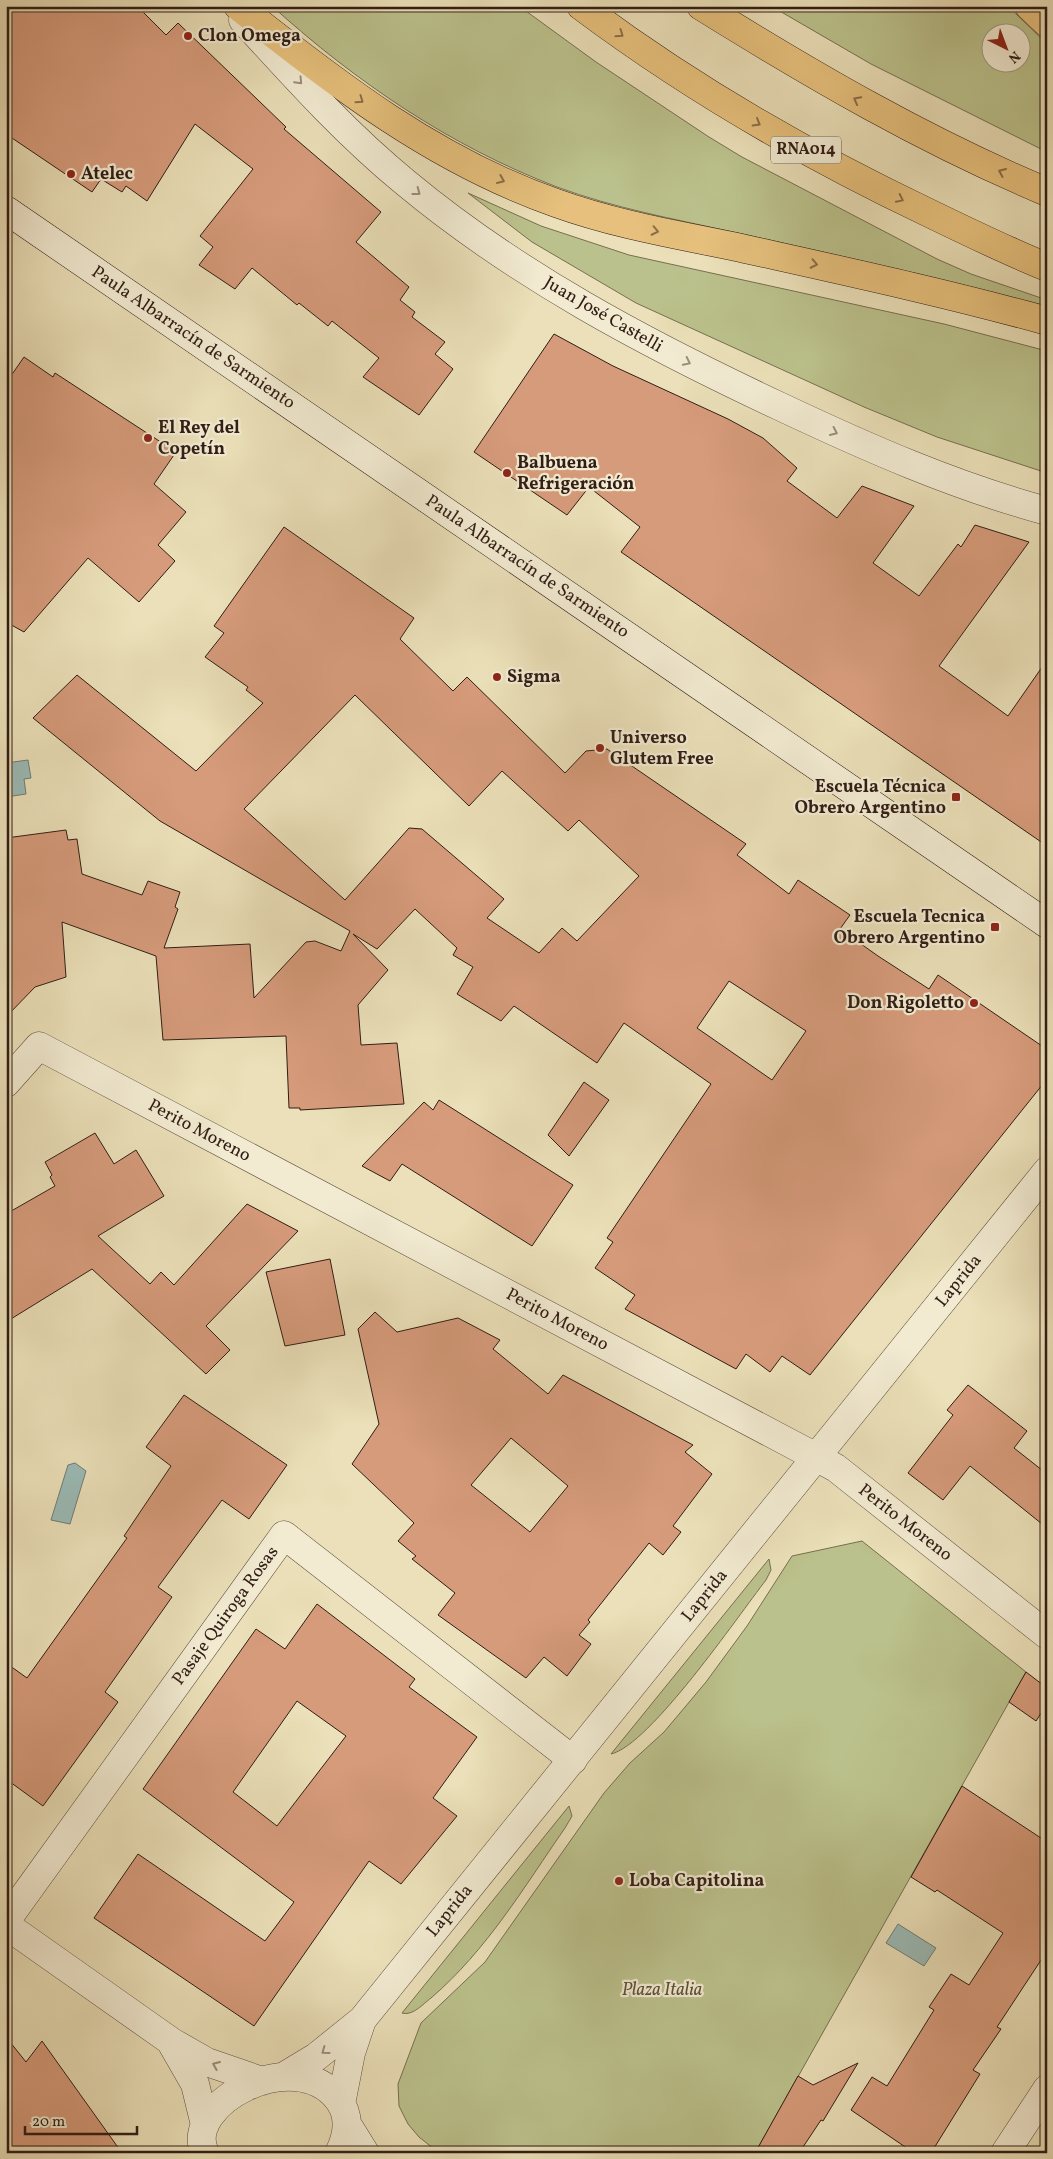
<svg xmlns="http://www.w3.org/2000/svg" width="1053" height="2159" viewBox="0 0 1053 2159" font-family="Vollkorn,serif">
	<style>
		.green { fill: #bbc18c; stroke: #766f50; fill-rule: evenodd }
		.water { fill: #9bbbb7; stroke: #707c76 }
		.building { fill: #d69b7b; stroke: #301d15; fill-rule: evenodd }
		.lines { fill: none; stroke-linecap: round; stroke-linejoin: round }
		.minor-casing { stroke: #5f4e3e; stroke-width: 29 }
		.tertiary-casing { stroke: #5f4e3e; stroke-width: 29 }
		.secondary-casing { stroke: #301d15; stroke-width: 29 }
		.motorway-casing { stroke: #301d15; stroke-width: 29 }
		.minor { stroke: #f2ebd2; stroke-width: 28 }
		.tertiary { stroke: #f2ebd2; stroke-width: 28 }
		.secondary { stroke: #f2ebd2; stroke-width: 28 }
		.motorway { stroke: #e6c07c; stroke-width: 28 }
		.oneway { stroke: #8b6e48 }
		.oneway2 { stroke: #9b8e7d }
		.poi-dot { fill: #8f2418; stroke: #f2ebd2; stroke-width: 2 }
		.labels { text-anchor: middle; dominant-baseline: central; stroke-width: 4.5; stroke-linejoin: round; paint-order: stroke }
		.shield { fill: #f2ebd2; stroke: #6a5b4e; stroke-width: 1 }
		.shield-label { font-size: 16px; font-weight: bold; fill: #301d15 }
		.poi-label { font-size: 18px; font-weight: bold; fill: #301d15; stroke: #f2ebd2; text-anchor: start }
		.street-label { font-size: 18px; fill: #301d15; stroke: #f2ebd2 }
		.park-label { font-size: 18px; font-style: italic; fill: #5a4e39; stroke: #f2ebd2 }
	</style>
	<rect width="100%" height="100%" fill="#ebe0b9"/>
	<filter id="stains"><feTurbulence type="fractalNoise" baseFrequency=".004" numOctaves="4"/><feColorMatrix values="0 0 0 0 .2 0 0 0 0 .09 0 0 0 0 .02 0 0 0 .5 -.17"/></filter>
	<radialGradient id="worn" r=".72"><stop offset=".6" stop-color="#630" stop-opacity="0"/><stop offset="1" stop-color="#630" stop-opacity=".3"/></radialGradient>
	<path class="green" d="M272 6H519L596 62 709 137 742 157 937 259 971 274 1047 300V306C943 279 838 255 733 232 674 219 614 208 557 187 450 146 356 82 272 6Z
		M771 6H1008L1047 44V152L871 64ZM990 32H1020V62H990Z
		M468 193 541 226 629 255 944 324 1047 351V473L937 437 864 407 636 303 532 242Z
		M862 1541 1026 1672 755 2153H443L434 2149 419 2137 408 2124 399 2106 398 2084 421 2023 485 1962 604 1793 630 1763 664 1732 706 1682 747 1626 792 1556Z
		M769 1559 771 1570 766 1580C738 1616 650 1745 611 1754Z
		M569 1806 572 1816 565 1828C524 1887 487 1950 431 1998 423 2004 413 2016 402 2013Z"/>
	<path class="water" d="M28 760 31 778 24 779 26 794 6 797V775L10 774 6 771V763Z
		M75 1463 86 1471 70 1524 51 1520 68 1465Z
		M898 1924 936 1948 924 1966 886 1943Z"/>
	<path class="building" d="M6 6H137L166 35 178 23 286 127 284 129 381 212 356 242 409 287 400 300 415 312 412 317 445 342 435 354 453 369 419 415 363 377 379 358 332 321 328 326 299 303 297 305 252 268 235 289 199 265 213 247 200 236 253 169 195 124 147 201 126 186 122 192 101 179 92 192 6 134Z
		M554 334 613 366 728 419 763 438 797 468 787 481 837 518 862 486 914 506 873 563 919 596 958 544 961 547 975 525 1029 542 939 666 1008 716 1047 660V846L621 552 640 527 589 487 567 515 474 452Z
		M24 357 53 377 55 373 176 452 154 484 186 512 158 545 175 561 139 602 88 558 24 632 6 622V383Z
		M284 527 414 618 400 639 453 691 467 677 565 773 586 751 607 749 746 844 737 855 789 894 798 880 850 915 840 929 878 956 929 989 938 975 1042 1046 1047 1079 810 1375 782 1356 770 1372 746 1354 736 1369 625 1309 635 1295 595 1268 613 1242 607 1238 711 1084 624 1023 597 1063 514 1006 501 1021 457 994 473 967 453 955 457 948 415 909 377 949 353 934 388 970 358 1005 361 1045 397 1043 404 1104 300 1110V1108H289L286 1036 163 1040 156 956 62 922 66 977 35 987 6 1017V838L66 830 68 840 77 839 82 874 142 895 148 881 180 892 175 907 178 909 164 948 250 944 254 998 306 942 315 941 341 951 350 931 160 821 33 718 77 675 196 771 263 703 246 690 248 687 205 657 224 633 214 626ZM355 695 469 806 502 771 568 831 579 820 639 876 577 941 562 928 539 953 487 918 504 899 422 829 409 828 345 900 244 809ZM729 981 806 1031 772 1080 697 1028Z
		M584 1082 609 1100 569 1156 548 1135Z
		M439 1100 573 1185 532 1246 402 1164 390 1181 362 1166 424 1102 433 1110Z
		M95 1133 114 1164 136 1150 164 1196 98 1236 150 1284 161 1272 174 1285 247 1204 298 1231 206 1326 230 1350 206 1374 92 1269 6 1322V1214L55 1186 50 1177 52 1175 45 1162Z
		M330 1259 345 1335 285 1346 266 1272Z
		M375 1312 397 1332 458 1318 500 1340 493 1349 548 1394 563 1375 693 1445 685 1452 712 1474 673 1526 681 1532 663 1555 649 1543 588 1620 590 1622 579 1635 591 1644 567 1676 544 1657 526 1678 438 1615 455 1593 412 1559 416 1556 398 1541 414 1523 352 1464 379 1424 358 1329ZM511 1438 568 1486 530 1532 471 1485Z
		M968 1385 1027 1431 1014 1448 1047 1474V1528L970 1466 943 1500 908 1473 953 1415 947 1410Z
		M184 1395 287 1465 249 1519 222 1500 158 1587 172 1597 105 1692 118 1702 43 1806 6 1779V1663L27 1678 127 1538 124 1536 171 1466 146 1447Z
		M317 1604 415 1679 409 1687 477 1737 433 1798 457 1816 401 1884 369 1861 254 2026 94 1918 138 1854 265 1941 294 1902 143 1789 256 1629 285 1649ZM297 1701 346 1736 277 1826 233 1792Z
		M1026 1672 1047 1688V1704L1036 1721 1009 1702Z
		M962 1786 1047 1842V1951L997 2027 1001 2029 973 2070 980 2074 931 2153H914L851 2110 872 2077 887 2086 934 2010 929 2007 951 1974 969 1985 1003 1933 937 1890 935 1892 911 1877Z
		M6 2037 26 2062 42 2041 122 2153H6Z
		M858 2063 823 2121 821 2120 799 2153H755L798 2076 813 2085Z"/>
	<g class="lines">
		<defs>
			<path id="minor" d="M6 1083 39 1046 816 1457 836 1468 1047 1635
				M6 1921 284 1535 573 1760
				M6 1925 172 2042 207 2062 262 2081
				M172 2044 195 2084 205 2125
				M283 2077 316 2057 362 2020 1047 1171
				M341 2104 351 2053 362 2020
				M347 2124 365 2153
				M205 2153C181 2105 294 2043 338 2099 351 2116 348 2135 339 2153
				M1005 2153 1047 2089"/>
			<path id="tertiary" d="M243 20C295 77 346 134 406 183 518 276 647 344 779 406 866 447 954 486 1047 511"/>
			<path id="secondary" d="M6 210 1047 924"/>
			<path id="motorway" d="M238 6C337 85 436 161 556 203 617 225 679 235 741 248 844 271 946 293 1047 321
				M581 6C689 87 807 155 929 213 968 232 1007 251 1047 267
				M701 6C812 75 925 141 1047 192
				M1029 6 1047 23"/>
		</defs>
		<use href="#minor" class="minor-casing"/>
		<use href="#tertiary" class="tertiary-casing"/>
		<use href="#secondary" class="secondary-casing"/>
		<use href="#motorway" class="motorway-casing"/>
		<use href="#minor" class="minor"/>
		<use href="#tertiary" class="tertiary"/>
		<use href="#secondary" class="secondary"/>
		<use href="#motorway" class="motorway"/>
	</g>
	<defs><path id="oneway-chevron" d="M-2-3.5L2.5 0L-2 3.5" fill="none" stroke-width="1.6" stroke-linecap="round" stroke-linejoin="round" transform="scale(1.25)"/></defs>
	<g class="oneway">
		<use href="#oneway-chevron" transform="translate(620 34) rotate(35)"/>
		<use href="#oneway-chevron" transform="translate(360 100) rotate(35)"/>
		<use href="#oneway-chevron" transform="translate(857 100) rotate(-152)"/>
		<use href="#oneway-chevron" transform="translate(757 123) rotate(30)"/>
		<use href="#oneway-chevron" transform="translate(1002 172) rotate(-156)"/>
		<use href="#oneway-chevron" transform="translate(501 180) rotate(23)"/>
		<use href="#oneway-chevron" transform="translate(900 199) rotate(26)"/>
		<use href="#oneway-chevron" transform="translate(655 231) rotate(12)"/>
		<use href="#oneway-chevron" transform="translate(814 264) rotate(12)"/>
	</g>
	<g class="oneway2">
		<use href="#oneway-chevron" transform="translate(299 81) rotate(47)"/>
		<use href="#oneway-chevron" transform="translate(417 192) rotate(37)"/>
		<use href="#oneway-chevron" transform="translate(687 362) rotate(26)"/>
		<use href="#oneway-chevron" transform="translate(834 432) rotate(25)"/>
		<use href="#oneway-chevron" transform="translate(325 2051) rotate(144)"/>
		<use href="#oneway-chevron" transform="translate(216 2065) rotate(-157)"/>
	</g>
	<g class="poi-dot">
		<circle cx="188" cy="36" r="5"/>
		<circle cx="71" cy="174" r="5"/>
		<circle cx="148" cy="438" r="5"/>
		<circle cx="507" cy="473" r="5"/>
		<circle cx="497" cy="677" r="5"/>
		<circle cx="600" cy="748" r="5"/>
		<rect x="951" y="792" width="10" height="10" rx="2.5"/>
		<rect x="990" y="922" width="10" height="10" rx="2.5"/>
		<circle cx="974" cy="1003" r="5"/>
		<circle cx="619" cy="1881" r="5"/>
	</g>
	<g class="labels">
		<rect class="shield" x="771" y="136.5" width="70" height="27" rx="4"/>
		<g class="shield-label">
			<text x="806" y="150">RNA014</text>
		</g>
		<g class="poi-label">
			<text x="198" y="36">Clon Omega</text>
			<text x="81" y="174">Atelec</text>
			<text x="158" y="428">El Rey del<tspan x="158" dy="21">Copetín</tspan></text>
			<text x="517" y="463">Balbuena<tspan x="517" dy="21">Refrigeración</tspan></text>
			<text x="507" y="677">Sigma</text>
			<text x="610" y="738">Universo<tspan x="610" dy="21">Glutem Free</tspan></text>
			<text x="946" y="787" text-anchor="end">Escuela Técnica<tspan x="946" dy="21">Obrero Argentino</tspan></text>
			<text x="985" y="917" text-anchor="end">Escuela Tecnica<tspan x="985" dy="21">Obrero Argentino</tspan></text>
			<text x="964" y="1003" text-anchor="end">Don Rigoletto</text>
			<text x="629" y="1881">Loba Capitolina</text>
		</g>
		<g class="street-label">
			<text transform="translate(603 315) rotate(30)">Juan José Castelli</text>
			<text transform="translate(193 338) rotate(34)">Paula Albarracín de Sarmiento</text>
			<text transform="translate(527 567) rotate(34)">Paula Albarracín de Sarmiento</text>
			<text transform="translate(199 1131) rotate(28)">Perito Moreno</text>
			<text transform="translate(959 1281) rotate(-51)">Laprida</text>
			<text transform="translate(557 1320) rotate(28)">Perito Moreno</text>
			<text transform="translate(905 1523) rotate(38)">Perito Moreno</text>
			<text transform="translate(705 1596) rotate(-51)">Laprida</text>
			<text transform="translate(226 1616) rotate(-54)">Pasaje Quiroga Rosas</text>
			<text transform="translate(450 1911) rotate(-51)">Laprida</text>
		</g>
		<g class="park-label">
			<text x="662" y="1990">Plaza Italia</text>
		</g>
	</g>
	<rect width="1053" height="2159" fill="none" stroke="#ebe0b9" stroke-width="25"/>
	<rect x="8" y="8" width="1038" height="2144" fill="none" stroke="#301d15" stroke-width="2.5"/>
	<rect x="12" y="12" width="1028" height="2134" fill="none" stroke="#301d15"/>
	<g transform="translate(1006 48) rotate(138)"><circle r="24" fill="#f2ebd2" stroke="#a49986"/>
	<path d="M0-4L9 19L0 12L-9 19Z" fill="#8f2418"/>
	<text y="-8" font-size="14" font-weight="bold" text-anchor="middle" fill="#301d15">N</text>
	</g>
	<path d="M25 2126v8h112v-8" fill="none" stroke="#301d15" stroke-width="2.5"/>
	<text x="32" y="2126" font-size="15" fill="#301d15" stroke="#f2ebd2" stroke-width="4" paint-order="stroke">20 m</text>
	<rect width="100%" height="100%" filter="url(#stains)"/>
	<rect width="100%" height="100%" fill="url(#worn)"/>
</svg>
